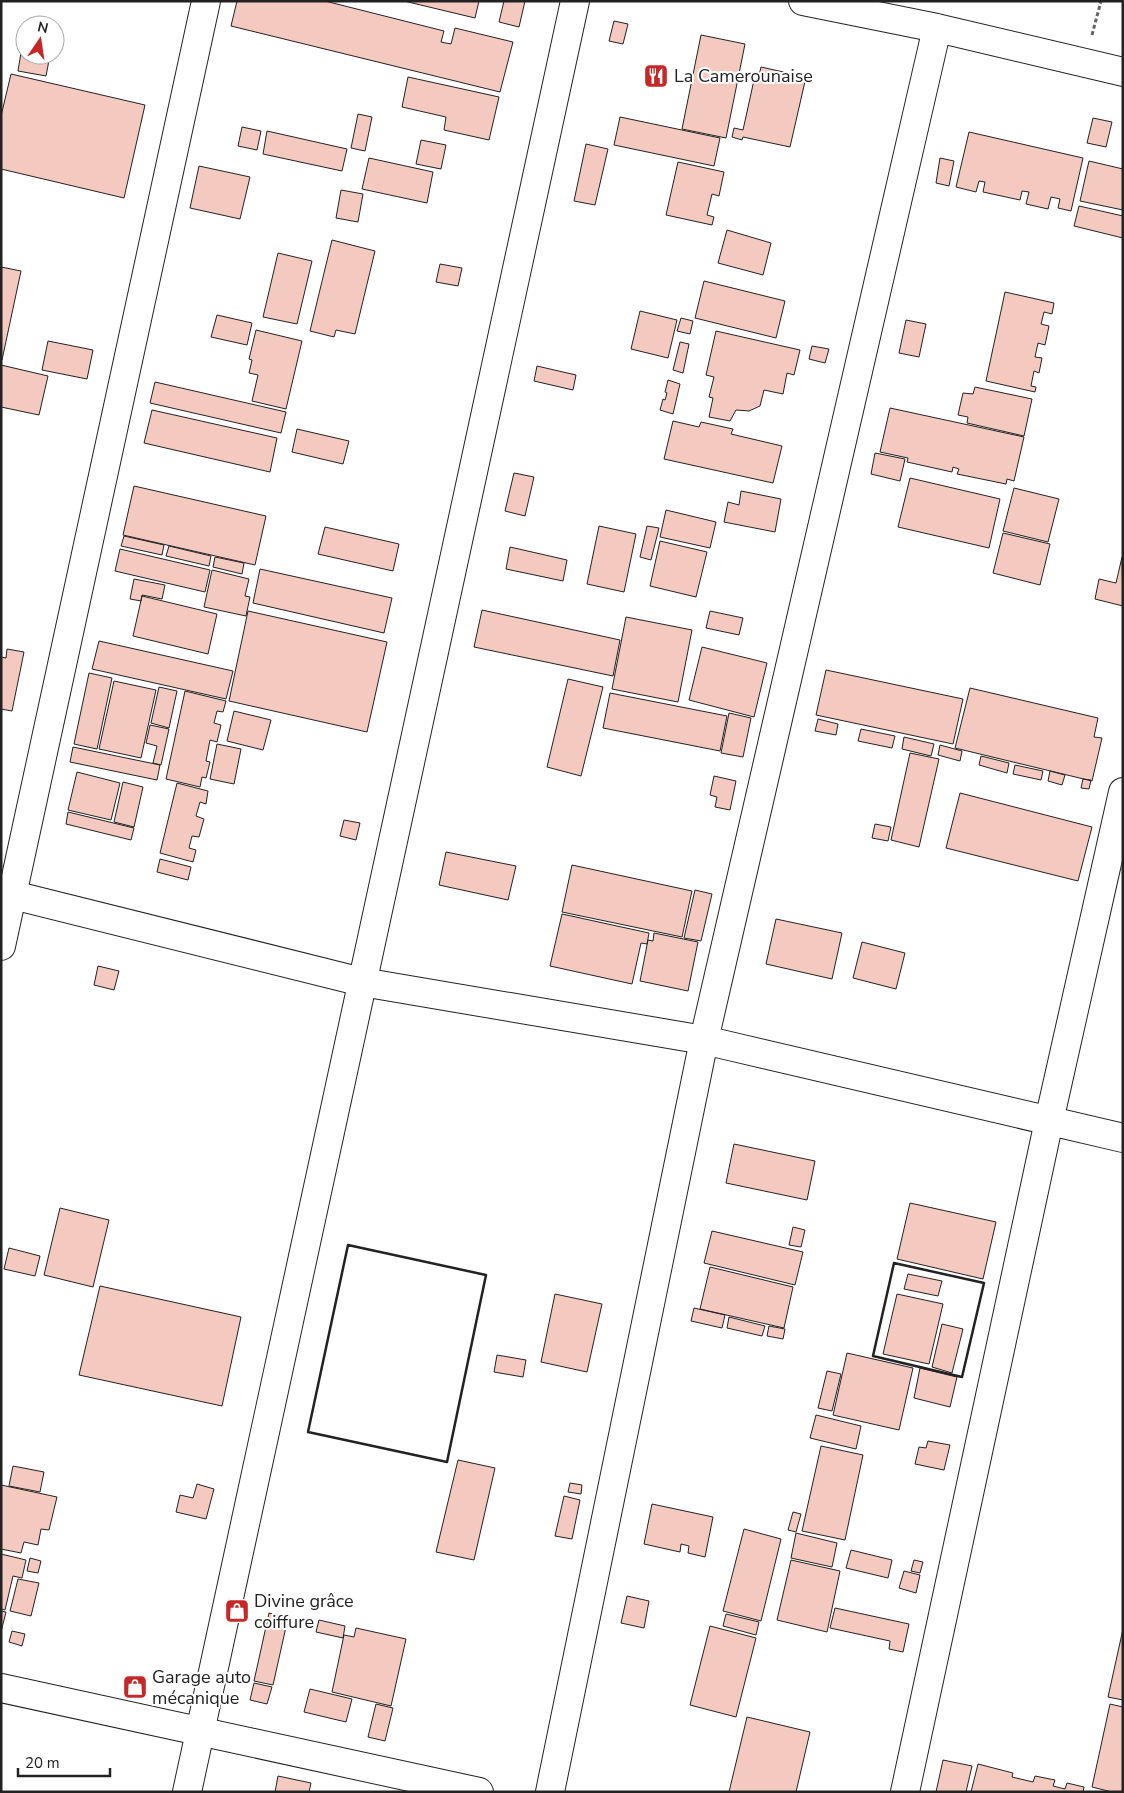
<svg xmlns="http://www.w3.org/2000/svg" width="1124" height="1793" viewBox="0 0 1124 1793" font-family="'Nunito Sans',sans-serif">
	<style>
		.building { fill: #f3c9c0; stroke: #222 }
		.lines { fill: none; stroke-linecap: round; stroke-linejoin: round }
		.minor-casing { stroke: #222; stroke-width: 30 }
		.tertiary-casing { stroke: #222; stroke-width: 30 }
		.path { stroke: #646464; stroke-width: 3; stroke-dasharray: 4 2.5; stroke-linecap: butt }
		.minor { stroke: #fff; stroke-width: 28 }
		.tertiary { stroke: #fff; stroke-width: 28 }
		.wall { stroke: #222; stroke-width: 2.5 }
		.labels { text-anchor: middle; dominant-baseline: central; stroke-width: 4; stroke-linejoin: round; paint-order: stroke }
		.poi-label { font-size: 18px; fill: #222; stroke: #fff; text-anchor: start }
	</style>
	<rect width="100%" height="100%" fill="#fff"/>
	<path class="building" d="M237 1H325L444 31 441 42 451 44 455 28 513 42 500 92 231 26Z
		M404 1H479L475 18Z
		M504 1H525L519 27 499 22Z
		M614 21 628 24 623 44 609 41Z
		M24 34 25 55H50L46 76 18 71Z
		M701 35 745 44 726 138 682 129Z
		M761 67 806 77 790 147 743 137 742 140 732 137 734 128 743 130 754 80H758Z
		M11 74 145 105 124 198 1 169V116Z
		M408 77 499 97 489 140 444 130 446 117 402 107Z
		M358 114 372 117 365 151 351 148Z
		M620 117 720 138 714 166 614 145Z
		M1093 118 1112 122 1106 147 1087 143Z
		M242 127 261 131 257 150 238 146Z
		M267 131 347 149 342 171 263 154Z
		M969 132 1083 158 1071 211 1058 208 1060 199 1051 197 1048 209 1026 204 1029 192 1022 191 1020 200 983 192 985 182 979 181 976 192 956 187Z
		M421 140 446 145 441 169 416 164Z
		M586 144 608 149 595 205 574 201Z
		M369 158 433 172 427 203 362 189Z
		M940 158 954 161 949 186 936 183Z
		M1089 161 1123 169V210L1080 201Z
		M678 162 724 172 719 196 712 194 707 215 714 217 712 225 666 215Z
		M199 166 250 177 240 219 190 208Z
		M341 190 363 194 358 222 336 218Z
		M1079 206 1123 216V238L1074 226Z
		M727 230 771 243 763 275 718 263Z
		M332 240 375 251 355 334 336 330 334 337 310 331Z
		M278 253 312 261 297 324 263 317Z
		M440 264 462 268 458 286 436 282Z
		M1 267 21 271 2 360H1Z
		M704 281 785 301 776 338 695 318Z
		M1005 292 1054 303 1052 314 1044 312 1041 324 1049 326 1045 345 1038 343 1035 357 1042 358 1039 373 1034 371 1031 386 1036 387 1035 392 986 381Z
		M640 311 677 320 668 358 631 349Z
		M217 315 252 323 247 345 211 337Z
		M681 318 693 321 690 334 677 331Z
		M906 320 926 324 919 357 899 353Z
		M256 330 302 341 286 409 252 401 258 375 249 373 252 360 249 359Z
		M716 331 800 350 794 375 787 373 783 394 764 390 760 406 749 411 736 410 730 421 709 417 713 398 709 397 714 377 706 375Z
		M48 341 93 350 87 379 42 370Z
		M680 342 689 344 683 373 673 370Z
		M812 346 829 349 825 363 809 359Z
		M1 365 48 376 39 415 1 407Z
		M537 366 576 375 573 390 534 381Z
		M668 380 680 384 673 414 660 410 663 399 665 400 667 393 665 392Z
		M155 382 286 412 281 433 150 403Z
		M975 387 1032 399 1024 436 967 423 968 417 958 415 963 393 973 394Z
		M890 408 1024 437 1014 481 1007 479 1006 484 957 474 959 469 953 467 952 472 907 462 908 458 880 452Z
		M152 410 277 438 270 472 144 443Z
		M673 421 699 427 701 422 733 429 731 434 782 446 773 483 664 459Z
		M297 429 349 441 343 464 292 452Z
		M875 453 905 459 900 481 871 474Z
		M514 473 534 477 525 516 505 511Z
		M910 478 1000 499 989 548 898 527Z
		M134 486 266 516 255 565 123 535Z
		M1014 488 1059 499 1048 542 1003 531Z
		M741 491 781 499 775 532 724 522 728 502 739 505Z
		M666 510 716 522 710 548 660 537Z
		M599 526 636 534 624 592 587 584Z
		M647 526 659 528 651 560 640 557Z
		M325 527 399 544 393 571 318 554Z
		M1003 533 1050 544 1040 585 993 573Z
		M124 536 164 545 162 555 121 546Z
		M660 541 707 552 696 597 650 586Z
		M169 546 211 556 209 566 166 556Z
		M510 547 567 560 563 581 506 569Z
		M120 549 210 570 205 592 115 571Z
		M215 557 244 563 242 574 213 567Z
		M1122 557 1123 606 1095 599 1099 579 1116 583Z
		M260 569 392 598 384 633 253 603Z
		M212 570 249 579 245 596 250 597 246 616 204 607Z
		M134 579 165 585 162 599 142 595 141 601 130 599Z
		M142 596 217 614 208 654 133 636Z
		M482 610 620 640 613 676 474 647Z
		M248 611 387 642 367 732 229 701Z
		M710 611 743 618 739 635 706 628Z
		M626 617 692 630 678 702 612 689Z
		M99 641 233 671 226 699 92 669Z
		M702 647 767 663 754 717 689 700Z
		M7 649 24 652 12 711 1 709V657L6 658Z
		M826 670 963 699 953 744 816 715Z
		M89 673 112 678 97 749 74 744Z
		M568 679 603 687 581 776 547 767Z
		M114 681 156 690 141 758 99 749Z
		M159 687 177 691 169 728 151 723Z
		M970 688 1098 718 1094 737 1102 738 1092 781 955 748Z
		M185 691 226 701 223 712 217 711 214 723 221 725 217 742 210 740 206 761 210 762 206 778 202 777 200 787 166 779Z
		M610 693 727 716 720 751 603 728Z
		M234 711 271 720 263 750 227 741Z
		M729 713 751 718 743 757 721 753Z
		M818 719 838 724 836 735 815 731Z
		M150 725 169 729 161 765 153 763 157 746 146 743Z
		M861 729 895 736 892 748 858 741Z
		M904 737 934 744 931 756 902 749Z
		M217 744 241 749 234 784 210 779Z
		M940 745 962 751 960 761 938 755Z
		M73 747 160 765 157 780 70 762Z
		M910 753 939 759 919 847 891 840Z
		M981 756 1009 763 1007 773 979 765Z
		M1015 765 1043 771 1041 780 1013 774Z
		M1050 771 1065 775 1062 785 1048 781Z
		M77 772 120 783 111 820 68 810Z
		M714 776 736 781 730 810 715 807 717 797 710 795Z
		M1083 779 1091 780 1089 789 1081 788Z
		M123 782 143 787 134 827 114 822Z
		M177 783 208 791 206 804 200 802 196 816 204 819 199 837 192 836 189 848 196 850 193 862 160 853Z
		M960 793 1092 827 1078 881 946 848Z
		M68 812 134 828 131 840 66 824Z
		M344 820 360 823 356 840 340 836Z
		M875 824 891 827 888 841 872 838Z
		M446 852 516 866 508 900 439 885Z
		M160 859 191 867 188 880 157 872Z
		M572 865 692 891 682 937 562 912Z
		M695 890 712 894 701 941 684 938Z
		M562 914 649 933 647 944 641 943 632 984 550 966Z
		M776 919 842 933 832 979 766 964Z
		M654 933 698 942 688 991 640 981 648 940 653 941Z
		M862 942 905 953 896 989 853 978Z
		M98 966 119 971 114 990 94 985Z
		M734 1144 815 1161 807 1200 726 1183Z
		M910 1203 996 1222 983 1279 897 1259Z
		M60 1208 109 1220 93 1287 44 1275Z
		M793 1227 805 1230 801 1247 789 1245Z
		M712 1231 803 1252 795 1285 704 1263Z
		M9 1248 40 1256 35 1276 4 1269Z
		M710 1267 793 1287 784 1328 700 1309Z
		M908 1274 942 1281 938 1296 904 1289Z
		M100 1286 241 1317 222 1406 79 1375Z
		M555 1294 602 1304 587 1372 541 1362Z
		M897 1294 943 1304 929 1364 883 1354Z
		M694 1308 725 1315 722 1328 691 1321Z
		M729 1317 765 1326 762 1336 727 1328Z
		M942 1324 963 1329 952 1373 932 1367Z
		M769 1326 785 1329 783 1339 767 1336Z
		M847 1353 913 1368 899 1430 833 1415Z
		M497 1355 526 1360 523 1377 494 1372Z
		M920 1368 957 1377 950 1407 914 1398Z
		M827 1371 841 1374 832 1411 818 1408Z
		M816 1415 861 1426 856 1449 810 1438Z
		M928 1441 950 1445 944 1470 915 1464 919 1447 926 1448Z
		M821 1446 863 1455 845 1540 802 1531Z
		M458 1460 495 1468 474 1560 436 1552Z
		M13 1466 44 1472 40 1492 9 1486Z
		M570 1483 582 1485 581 1494 568 1492Z
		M197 1484 214 1489 206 1519 176 1512 180 1495 193 1498Z
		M1 1485 57 1497 49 1530 41 1529 38 1545 24 1542 21 1553 1 1549Z
		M564 1496 580 1500 572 1539 555 1536Z
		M652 1504 713 1517 705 1557 688 1553 689 1546 681 1544 680 1552 644 1544Z
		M793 1512 801 1514 796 1532 788 1530Z
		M744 1529 781 1539 761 1621 723 1611Z
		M796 1533 837 1543 832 1567 791 1558Z
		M851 1550 892 1560 888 1578 846 1568Z
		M1 1554 26 1560 22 1578 13 1576 5 1610 1 1609Z
		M30 1558 41 1561 38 1573 27 1571Z
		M791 1560 840 1571 827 1632 777 1620Z
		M914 1560 923 1562 920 1573 911 1571Z
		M904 1571 920 1575 916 1593 899 1588Z
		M18 1579 39 1583 31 1616 10 1611Z
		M627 1596 649 1601 644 1628 621 1623Z
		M835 1608 909 1624 903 1652 889 1649 890 1641 830 1628Z
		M1 1611 6 1612 1 1632Z
		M269 1613 288 1618 273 1685 254 1681Z
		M726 1614 759 1622 756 1635 723 1626Z
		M319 1620 345 1626 343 1638 316 1632Z
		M710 1626 756 1638 736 1717 690 1705Z
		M356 1628 406 1639 391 1706 332 1692 344 1635 354 1637Z
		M1123 1629V1700L1108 1697Z
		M12 1631 25 1634 22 1646 9 1642Z
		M254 1683 272 1687 267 1704 250 1700Z
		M310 1689 352 1699 346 1722 304 1712Z
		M376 1704 393 1708 385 1741 368 1737Z
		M1110 1704 1123 1707V1792H1112L1092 1787Z
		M747 1717 810 1732 796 1792H729Z
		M943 1760 972 1766 966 1792H936Z
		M978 1764 1013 1773 1012 1777 1033 1782 1035 1776 1055 1780 1053 1786 1065 1789 1067 1783 1084 1787 1083 1792H971Z
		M278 1776 311 1783 309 1792H275Z"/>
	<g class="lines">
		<defs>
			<path id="minor" d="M803 1 937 28 1123 72
				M1 892 362 982 704 1040 1123 1138
				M1 946 206 1
				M1 1688 479 1792
				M550 1792 704 1040 937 28
				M905 1792 1049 1121 1123 792"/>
			<path id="tertiary" d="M187 1792 575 1"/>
		</defs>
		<use href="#minor" class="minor-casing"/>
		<use href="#tertiary" class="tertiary-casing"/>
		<path class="path" d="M1092 35 1101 1"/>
		<use href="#minor" class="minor"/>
		<use href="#tertiary" class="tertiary"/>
		<path class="wall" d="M348 1245 486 1275 447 1462 308 1432Z
			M894 1263 984 1283 962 1377 873 1356Z"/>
	</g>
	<defs>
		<symbol id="restaurant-square" viewBox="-11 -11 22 22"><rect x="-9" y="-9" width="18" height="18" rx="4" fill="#c62828" stroke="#fff"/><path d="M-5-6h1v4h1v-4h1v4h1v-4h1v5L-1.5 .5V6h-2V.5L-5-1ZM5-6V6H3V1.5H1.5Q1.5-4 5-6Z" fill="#fff"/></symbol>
		<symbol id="shop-square" viewBox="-11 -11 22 22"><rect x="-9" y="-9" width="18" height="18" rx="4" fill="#c62828" stroke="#fff"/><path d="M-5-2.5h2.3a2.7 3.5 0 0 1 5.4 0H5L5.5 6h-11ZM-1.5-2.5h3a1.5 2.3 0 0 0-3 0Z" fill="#fff"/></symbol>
	</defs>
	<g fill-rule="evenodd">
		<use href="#restaurant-square" x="642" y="62" width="28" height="28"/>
		<use href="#shop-square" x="223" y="1597" width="28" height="28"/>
		<use href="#shop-square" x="121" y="1673" width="28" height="28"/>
	</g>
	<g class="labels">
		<g class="poi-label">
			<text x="674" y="76">La Camerounaise</text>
			<text x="254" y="1601">Divine grâce<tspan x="254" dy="21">coiffure</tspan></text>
			<text x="152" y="1677">Garage auto<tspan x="152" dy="21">mécanique</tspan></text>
		</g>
	</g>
	<rect width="1124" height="1793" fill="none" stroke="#222222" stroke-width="5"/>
	<g transform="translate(40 40) rotate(13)"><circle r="24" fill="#ffffff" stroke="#a7a7a7"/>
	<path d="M0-4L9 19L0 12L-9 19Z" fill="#c62828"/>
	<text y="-8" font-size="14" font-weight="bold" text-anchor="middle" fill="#222222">N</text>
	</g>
	<path d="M18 1768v8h92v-8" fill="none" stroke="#222222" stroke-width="2.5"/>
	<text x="25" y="1768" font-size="15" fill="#222222" stroke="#ffffff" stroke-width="4" paint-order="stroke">20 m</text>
</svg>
